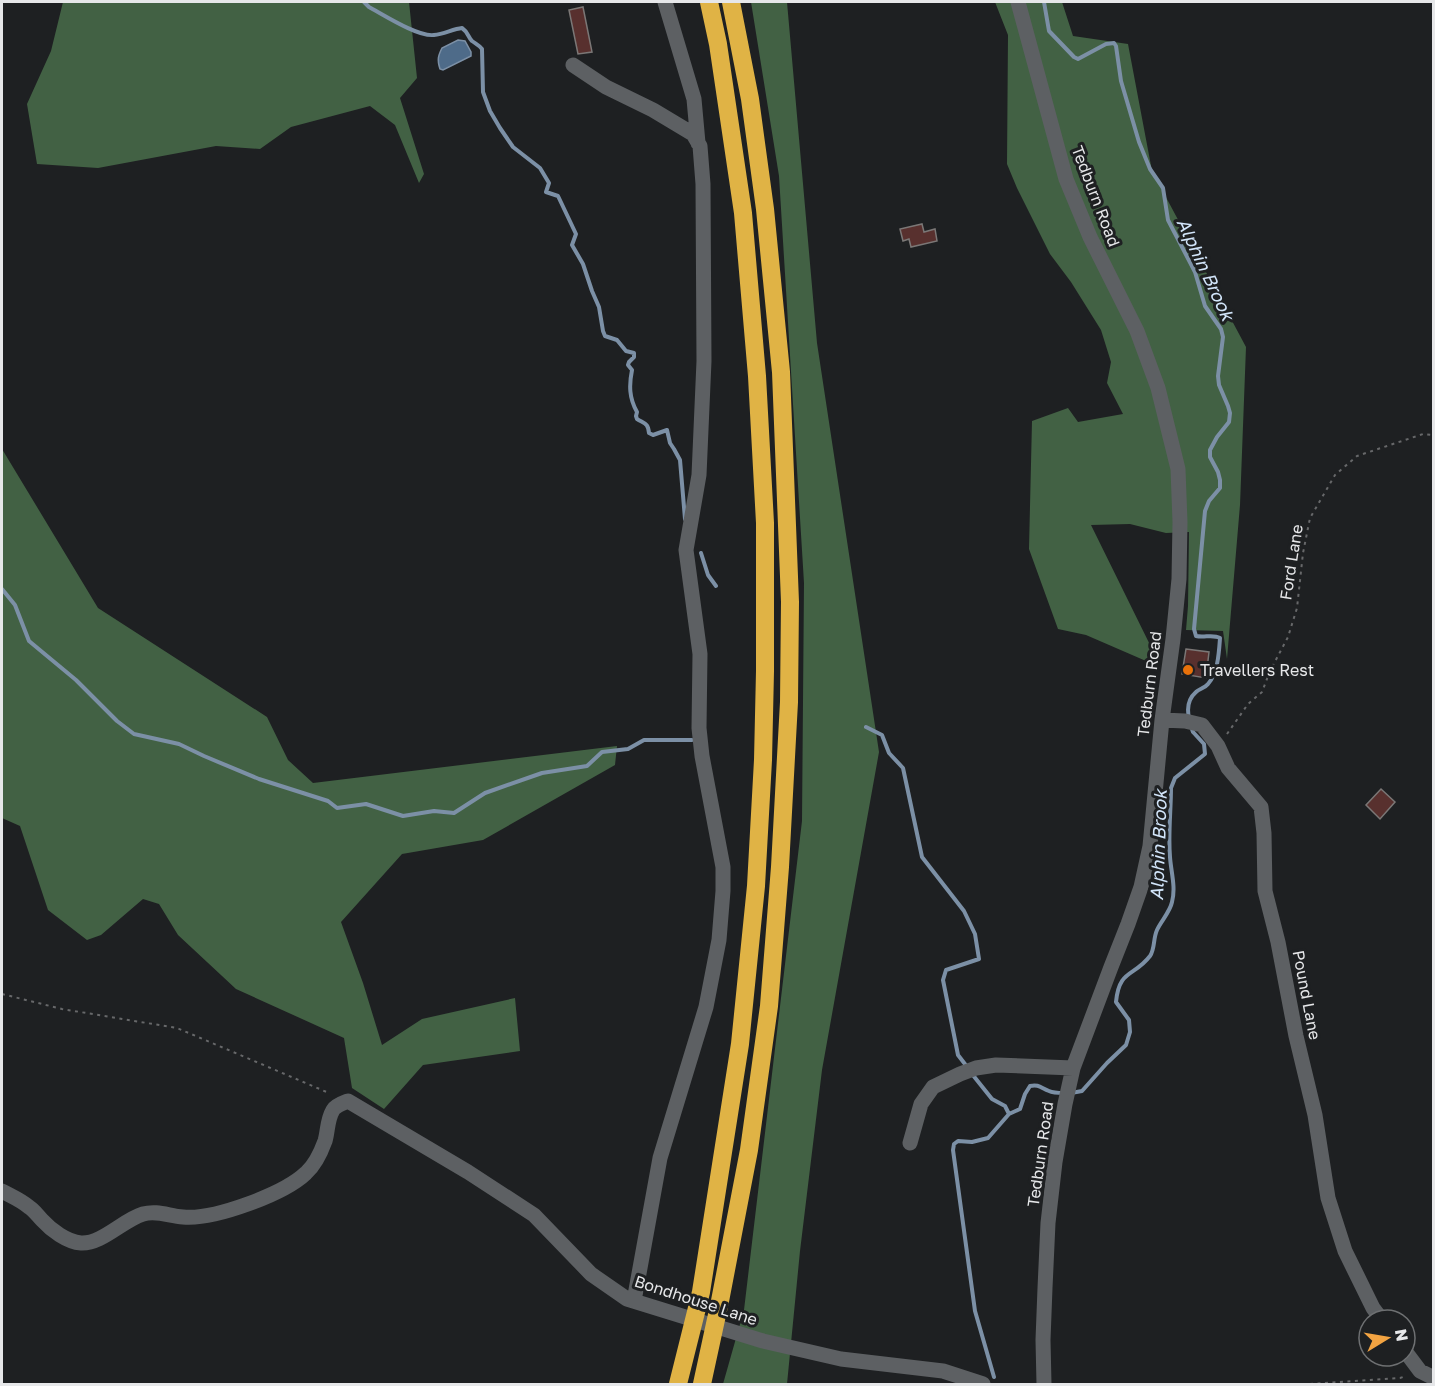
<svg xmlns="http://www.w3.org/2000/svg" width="1435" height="1386" viewBox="0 0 1435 1386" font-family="'Golos Text',sans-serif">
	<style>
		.forest { fill: #426144 }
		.water { fill: #4e6b89; stroke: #7c90a6; stroke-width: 1.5 }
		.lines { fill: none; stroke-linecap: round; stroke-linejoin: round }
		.stream { stroke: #7c90a6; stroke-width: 4 }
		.building { fill: #58302e; stroke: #7b7776; stroke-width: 1.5 }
		.path { stroke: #67686a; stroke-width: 2; stroke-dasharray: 3 4.5; stroke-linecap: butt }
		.minor { stroke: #5d6063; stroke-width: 15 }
		.highway { stroke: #e0b345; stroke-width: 18 }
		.food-dot { fill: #e8710a; stroke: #1e2022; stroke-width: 2 }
		.labels { text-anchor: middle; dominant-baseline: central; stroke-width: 6; stroke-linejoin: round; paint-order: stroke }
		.street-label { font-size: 16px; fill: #e6e7e9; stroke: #1e2022 }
		.poi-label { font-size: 16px; fill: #e6e7e9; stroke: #1e2022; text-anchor: start }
		.water-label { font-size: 18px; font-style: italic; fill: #d2e5fa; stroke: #1e2022 }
	</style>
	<rect width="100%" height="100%" fill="#1e2022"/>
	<path class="forest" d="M63 2H409L417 78 400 98 424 174 419 183 395 125 370 106 291 127 260 149 216 146 98 168 37 164 27 104 51 51Z
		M751 2H787L817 343 879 752 822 1070 800 1251 787 1384H723L744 1310 802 821 804 583 779 176Z
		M995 2H1062L1073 36 1128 44 1152 171 1246 347 1240 505 1227 659 1223 631 1186 630 1188 606 1189 532 1166 533 1130 524 1091 525 1155 655 1146 661 1086 635 1058 629 1029 549 1032 421 1068 408 1078 422 1123 414 1107 383 1111 362 1101 330 1071 282 1050 254 1017 188 1007 164 1008 35Z
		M2 449 98 608 267 717 288 760 313 783 617 746 615 765 483 840 402 854 341 922 363 983 382 1045 422 1019 515 998 520 1051 423 1065 384 1109 352 1088 344 1038 236 989 178 935 159 904 143 899 101 935 87 940 48 910 20 826 2 818Z"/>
	<path class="water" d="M458 40 465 41 471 52V56L443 70 440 69C437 60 438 56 442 48Z"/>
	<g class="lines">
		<path class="stream" d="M364 2 369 7C384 15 418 37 434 35 444 34 453 29 462 28 468 32 468 37 472 41 476 44 479 45 482 49L483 92 490 111 500 128 513 147 540 168 549 183 546 192 558 196 576 234 572 245 583 264 592 291 599 307 603 331 605 336 617 340 626 351 634 353V357L629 362 628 365 632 370C629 385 629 398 637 412L636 416 637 419C645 424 648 423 649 433L653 435 667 430 670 443 674 449 680 460 685 519
			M1044 2 1049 31 1074 57 1078 59 1106 44 1114 43 1116 46 1121 81 1139 142 1150 169 1163 188 1168 220 1195 272 1205 306 1221 329 1223 337 1218 376 1219 385 1228 406 1230 413 1229 422 1217 437 1210 450V457L1218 472 1220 480V488L1209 501 1205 511 1194 629 1196 636C1204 638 1213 634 1220 638 1219 652 1218 673 1208 684 1205 688 1199 689 1196 692 1188 699 1187 709 1189 718
			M701 553 708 575 716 586
			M2 589 15 605 29 641 76 680 117 721 134 734 179 744 204 756 259 779 328 801 337 808 366 804 403 816 434 811 454 813 485 793 542 773 587 766 602 752 628 749 644 740H692
			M866 727 882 735 889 753 903 768 922 857 964 911 975 934 979 959 946 970 943 980 958 1055 968 1068
			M972 1074 992 1099 1005 1106 1009 1114
			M1071 1093 1082 1091 1107 1063 1126 1045 1130 1032 1129 1020 1116 1002C1119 969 1134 977 1150 956 1155 949 1153 939 1157 930 1161 921 1170 912 1172 902 1176 887 1171 872 1170 857 1168 834 1171 810 1171 788L1175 778 1205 754 1204 744 1193 732 1191 726
			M994 1377 975 1311 953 1150 954 1144 958 1141 972 1142 988 1138 1009 1114 1020 1109 1025 1094 1030 1086C1039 1084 1041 1088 1049 1091 1053 1093 1059 1093 1064 1093"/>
	</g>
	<path class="building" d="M583 7 592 52 578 54 569 10Z
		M922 224 924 232 935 229 937 241 911 247 909 239 903 241 900 229Z
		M1186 649 1209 652 1206 678 1182 674Z
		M1381 789 1395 802 1380 819 1366 805Z"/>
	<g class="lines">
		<path class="path" d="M1227 734 1248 704 1262 692 1270 671 1288 637 1297 608 1303 553 1310 518 1335 475 1357 456 1423 434 1434 435
			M2 994 62 1009 177 1028 329 1093
			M1310 1384 1400 1378 1406 1376"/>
		<path class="minor" d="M665 2 694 99 698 143
			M1018 2 1066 179 1090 237 1137 331 1158 388 1178 469 1180 522 1179 579 1173 639 1162 720 1150 846 1141 887 1128 924 1111 967 1073 1068 1065 1104 1055 1162 1048 1223 1045 1288 1043 1340 1044 1384
			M573 65 606 87 653 110 693 134 700 146 703 184 704 361 699 475 686 550 700 654 699 728 702 756 723 867V891L719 940 706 1007 660 1158 634 1301
			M1162 720 1185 721 1202 725 1218 746 1228 768 1261 807 1264 833 1265 891 1278 942 1296 1036 1315 1115 1328 1198 1345 1251 1373 1308 1382 1320
			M910 1143 921 1104 933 1087 960 1074 976 1068 996 1065 1073 1068
			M2 1191C11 1196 21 1200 29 1207 34 1210 38 1216 42 1220 51 1230 67 1242 81 1243 102 1244 123 1220 143 1214 157 1210 169 1216 183 1217 214 1220 284 1194 306 1173 315 1165 321 1152 325 1141 328 1131 327 1120 333 1110 336 1105 343 1103 348 1101L468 1172 534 1215 591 1274 627 1299 763 1341 841 1359 943 1371 983 1384
			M1405 1351 1420 1371 1434 1378"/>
		<path class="highway" d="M678 1384 701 1292 740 1044 756 886 763 760 765 671V523L757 376 743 213 718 44 709 2
			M702 1384 720 1301 749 1150 769 1006 780 867 789 702 790 602 781 372 765 209 750 99 731 2"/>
	</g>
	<circle class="food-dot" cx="1188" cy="670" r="6"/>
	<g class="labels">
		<g class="street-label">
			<text transform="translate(1096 196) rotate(69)">Tedburn Road</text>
			<text transform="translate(1291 562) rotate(-81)">Ford Lane</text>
			<text transform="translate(1149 684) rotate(-83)">Tedburn Road</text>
			<text transform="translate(1307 995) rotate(79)">Pound Lane</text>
			<text transform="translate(1040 1154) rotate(-82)">Tedburn Road</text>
			<text transform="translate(696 1300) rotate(18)">Bondhouse Lane</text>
		</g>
		<g class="poi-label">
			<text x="1200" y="670">Travellers Rest</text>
		</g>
		<g class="water-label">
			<text transform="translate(1206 269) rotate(65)">Alphin Brook</text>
			<text transform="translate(1158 845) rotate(-88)">Alphin Brook</text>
		</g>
	</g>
	<rect width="1435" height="1386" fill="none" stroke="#e6e7e9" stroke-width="6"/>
	<g transform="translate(1387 1338) rotate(79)"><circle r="28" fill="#1e2022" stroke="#6e7072" stroke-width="1.5"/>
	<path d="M0-4.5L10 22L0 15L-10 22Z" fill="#f3a442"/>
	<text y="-9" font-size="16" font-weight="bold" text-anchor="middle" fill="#e6e7e9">N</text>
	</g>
</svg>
